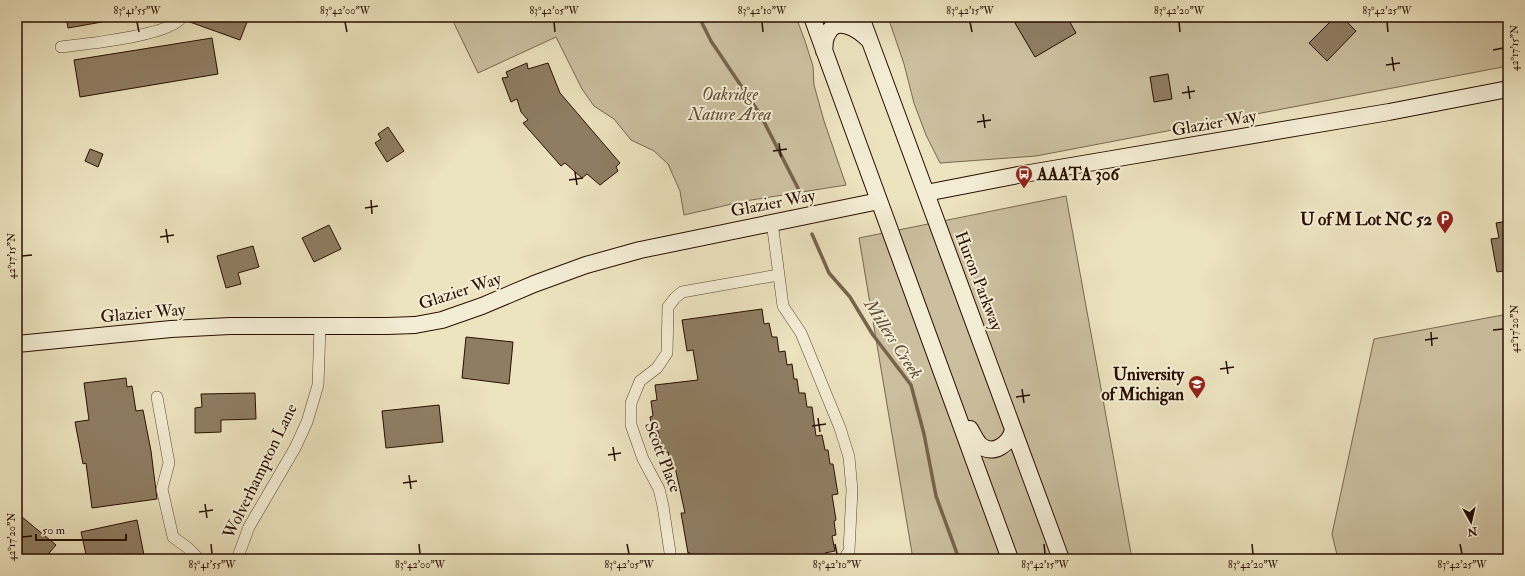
<svg xmlns="http://www.w3.org/2000/svg" width="1525" height="576" viewBox="0 0 1525 576" font-family="'IM FELL Double Pica',serif">
	<style>
		.green { fill: #cbbf9f; stroke: #7a6650 }
		.lines { fill: none; stroke-linecap: round; stroke-linejoin: round }
		.stream { stroke: #77634c; stroke-width: 3.5 }
		.building { fill: #8f7d63; stroke: #2a0e00 }
		.street-casing { stroke: #5a4330; stroke-width: 12 }
		.secondary-casing { stroke: #2a0e00; stroke-width: 18 }
		.street { stroke: #f3edd5; stroke-width: 11 }
		.secondary { stroke: #f3edd5; stroke-width: 16 }
		.ticks { fill: none; stroke: #2a0e00; stroke-width: 1.5 }
		.labels { text-anchor: middle; dominant-baseline: central; stroke-width: 4; stroke-linejoin: round; paint-order: stroke }
		.park-label { font-size: 17px; font-style: italic; fill: #624c38; stroke: #f3edd5 }
		.street-label { font-size: 17px; fill: #2a0e00; stroke: #f3edd5 }
		.poi-label { font-size: 17px; font-weight: bold; fill: #2a0e00; stroke: #f3edd5; text-anchor: end }
		.water-label { font-size: 18px; font-style: italic; fill: #644d39; stroke: #f3edd5 }
		.neatline { fill: none; stroke: #2a0e00; stroke-width: 1.5 }
		.ticks-label { font-size: 10px; text-anchor: middle; fill: #2a0e00 }
	</style>
	<rect width="100%" height="100%" fill="#ece3bf"/>
	<filter id="stains"><feTurbulence type="fractalNoise" baseFrequency=".005" numOctaves="4"/><feColorMatrix values="0 0 0 0 .2 0 0 0 0 .09 0 0 0 0 .02 0 0 0 .5 -.17"/></filter>
	<radialGradient id="worn" r=".72"><stop offset=".6" stop-color="#630" stop-opacity="0"/><stop offset="1" stop-color="#630" stop-opacity=".3"/></radialGradient>
	<path class="green" d="M451 17H796L805 41 813 66 814 85 824 121 846 185 745 201 684 215 680 191 668 164 654 151 631 140 614 119 594 106 582 89 556 37 478 73Z
		M888 17H1508V66L1036 156 940 163 926 135 914 103 904 64Z
		M1066 196 1132 559H913L859 238Z
		M1508 314V559H1338L1332 534 1374 339Z"/>
	<g class="lines">
		<path class="stream" d="M699 17 711 41 760 114 801 194
			M812 234 829 273 850 297 873 335 911 385 924 434 936 496 959 559"/>
	</g>
	<path class="building" d="M66 17H102V22L68 28Z
		M189 17H249L240 40 187 21Z
		M1025 17H1042L1044 21 1051 17H1067L1076 33 1035 57 1015 23Z
		M1335 17H1342L1356 31 1327 61 1309 43Z
		M212 38 218 74 80 97 74 60Z
		M527 63 528 69 548 63 560 93 620 163 616 167 618 171 600 185 587 174 582 178 565 163 561 166 523 123 528 120 521 112 517 99 511 102 502 78 508 77 506 72Z
		M1168 74 1172 99 1154 102 1150 77Z
		M388 127 404 151 387 162 375 143 381 139 378 134Z
		M90 149 103 154 98 167 85 161Z
		M1508 221V270L1497 272 1491 239 1499 238 1496 223Z
		M329 225 341 249 314 262 302 238Z
		M253 246 259 267 238 273 241 284 226 288 217 256Z
		M762 309 764 324 769 323 772 337H777L779 352 785 351 787 365 792 364 794 379H797L799 393H805L807 407H812L816 436 822 435 825 450H828L830 464H833L838 494 832 495 836 520 834 521 836 535 832 536 835 551 825 553 826 557 817 559H690L689 552 688 553 681 513H685L675 467H671L668 452 662 453 658 431 653 432 650 417 653 416 651 401 657 400 655 385 698 380 693 350 687 351 682 320Z
		M466 337 513 342 509 384 462 378Z
		M126 378 127 387 132 386 136 411 143 410 151 451 157 499 92 508 86 463 83 464 75 422 89 420 84 383Z
		M255 393 256 419 221 420V432L195 433V408L202 407 201 394Z
		M439 405 443 442 386 448 382 411Z
		M22 517 56 545 44 559H17V524Z
		M137 520 144 555 126 559H87L81 532Z"/>
	<g class="lines">
		<defs>
			<path id="street" d="M61 47C84 44 171 36 182 17
				M772 222 783 306 801 333 840 428 849 457 852 490 849 551 844 559
				M157 397 169 463 162 489 173 537 188 548 199 559
				M237 559 249 527 295 448 307 422 318 385 320 327
				M671 559 663 506 659 489 643 459 631 425V403L640 381 657 368 667 353 668 307 675 298 682 292 778 275"/>
			<path id="secondary" d="M812 17 1010 559
				M861 17 1061 559
				M824 51C825 45 824 40 827 35 836 14 859 30 869 40
				M926 193 1018 175 1389 112 1508 89
				M17 344 171 329 230 326H387L415 325 442 320 482 306 534 284 586 265 640 250 879 201
				M970 429C973 434 976 441 980 445 993 457 1010 443 1013 430"/>
		</defs>
		<use href="#street" class="street-casing"/>
		<use href="#secondary" class="secondary-casing"/>
		<use href="#street" class="street"/>
		<use href="#secondary" class="secondary"/>
	</g>
	<path class="ticks" d="M137 22 139 32M345 22 347 32M554 22 555 32M762 22 763 32M970 22 972 32M1179 22 1180 32M1387 22 1388 32M1493 50 1503 48M1392 57 1394 71M1386 65 1400 63M1188 86 1190 99M1182 93 1195 91M983 114 985 128M977 122 991 120M779 143 781 157M773 151 787 149M575 172 577 185M569 180 583 178M371 200 372 214M365 208 378 206M166 229 168 243M160 237 174 235M22 256 32 255M1493 330 1503 329M1431 332 1432 346M1425 340 1438 338M1226 361 1228 374M1220 369 1234 367M1022 389 1024 403M1016 397 1030 395M818 418 820 432M812 426 826 424M613 447 615 461M608 455 621 453M409 475 411 489M403 483 417 481M205 504 207 518M199 512 213 510M22 537 32 536M211 544 212 554M419 544 420 554M627 544 629 554M835 544 837 554M1044 544 1045 554M1252 544 1253 554M1460 544 1462 554"/>
	<defs>
		<symbol id="bus-pin" viewBox="-11 -11 22 30"><path d="M0 17L-7.5 6A9.5 9.5 0 1 1 7.5 6Z" fill="#8f2418" stroke="#f3edd5"/><path d="M-5-6H5V4H4V6H2V4H-2V6H-4V4H-5ZM-3.5-4V0h7V-4ZM-3.5 1.2v1.5H-2V1.2ZM2 1.2v1.5H3.5V1.2Z" fill="#fff"/></symbol>
		<symbol id="parking-pin" viewBox="-11 -11 22 30"><path d="M0 17L-7.5 6A9.5 9.5 0 1 1 7.5 6Z" fill="#8f2418" stroke="#f3edd5"/><path d="M-3.5-5.5H1a3.5 3.5 0 0 1 0 7H-1V5.5H-3.5ZM-1-3.4V-.6H.8a1.4 1.4 0 0 0 0-2.8Z" fill="#fff"/></symbol>
		<symbol id="university-pin" viewBox="-11 -11 22 30"><path d="M0 17L-7.5 6A9.5 9.5 0 1 1 7.5 6Z" fill="#8f2418" stroke="#f3edd5"/><path d="M0-5L7-2L0 1L-7-2ZM-4 1L0 2.5L4 1V4Q0 6-4 4Z" fill="#fff"/></symbol>
	</defs>
	<g fill-rule="evenodd">
		<use href="#bus-pin" x="1014" y="164" width="20" height="27"/>
		<use href="#parking-pin" x="1435" y="209" width="20" height="27"/>
		<use href="#university-pin" x="1187" y="374" width="20" height="27"/>
	</g>
	<g class="labels">
		<g class="park-label">
			<text x="730" y="94">Oakridge<tspan x="730" dy="20">Nature Area</tspan></text>
		</g>
		<g class="street-label">
			<text transform="translate(1214 123) rotate(-10)">Glazier Way</text>
			<text transform="translate(773 203) rotate(-11)">Glazier Way</text>
			<text transform="translate(979 281) rotate(69)">Huron Parkway</text>
			<text transform="translate(460 291) rotate(-18)">Glazier Way</text>
			<text transform="translate(143 313) rotate(-5)">Glazier Way</text>
			<text transform="translate(663 457) rotate(69)">Scott Place</text>
			<text transform="translate(260 471) rotate(-64)">Wolverhampton Lane</text>
		</g>
		<g class="poi-label">
			<text x="1037" y="174" text-anchor="start">AAATA 306</text>
			<text x="1432" y="219">U of M Lot NC 52</text>
			<text x="1184" y="374">University<tspan x="1184" dy="20">of Michigan</tspan></text>
		</g>
		<g class="water-label">
			<text transform="translate(893 339) rotate(57)">Millers Creek</text>
		</g>
	</g>
	<rect width="1525" height="576" fill="none" stroke="#ece3bf" stroke-width="44"/>
	<g transform="translate(1471 522) rotate(172)" stroke="#f3edd5" stroke-width="3" paint-order="stroke">
	<path d="M0-3L7 15L0 10L-7 15Z" fill="#2a0e00"/>
	<text y="-6" font-size="11" font-weight="bold" text-anchor="middle" fill="#2a0e00">N</text>
	</g>
	<path d="M36 534v6h90v-6" fill="none" stroke="#2a0e00" stroke-width="2"/>
	<text x="42" y="534" font-size="12" fill="#2a0e00" stroke="#f3edd5" stroke-width="3" paint-order="stroke">50 m</text>
	<rect x="22" y="22" width="1481" height="532" class="neatline"/>
	<g class="ticks-label">
		<text x="137" y="14">83°41'55"W</text>
		<text x="345" y="14">83°42'00"W</text>
		<text x="554" y="14">83°42'05"W</text>
		<text x="762" y="14">83°42'10"W</text>
		<text x="970" y="14">83°42'15"W</text>
		<text x="1179" y="14">83°42'20"W</text>
		<text x="1387" y="14">83°42'25"W</text>
		<text transform="translate(1514 48) rotate(-90)" y="4">42°17'15"N</text>
		<text transform="translate(11 256) rotate(-90)" y="4">42°17'15"N</text>
		<text transform="translate(1514 329) rotate(-90)" y="4">42°17'20"N</text>
		<text transform="translate(11 537) rotate(-90)" y="4">42°17'20"N</text>
		<text x="212" y="568">83°41'55"W</text>
		<text x="420" y="568">83°42'00"W</text>
		<text x="629" y="568">83°42'05"W</text>
		<text x="837" y="568">83°42'10"W</text>
		<text x="1045" y="568">83°42'15"W</text>
		<text x="1253" y="568">83°42'20"W</text>
		<text x="1462" y="568">83°42'25"W</text>
	</g>
	<rect width="100%" height="100%" filter="url(#stains)"/>
	<rect width="100%" height="100%" fill="url(#worn)"/>
</svg>
